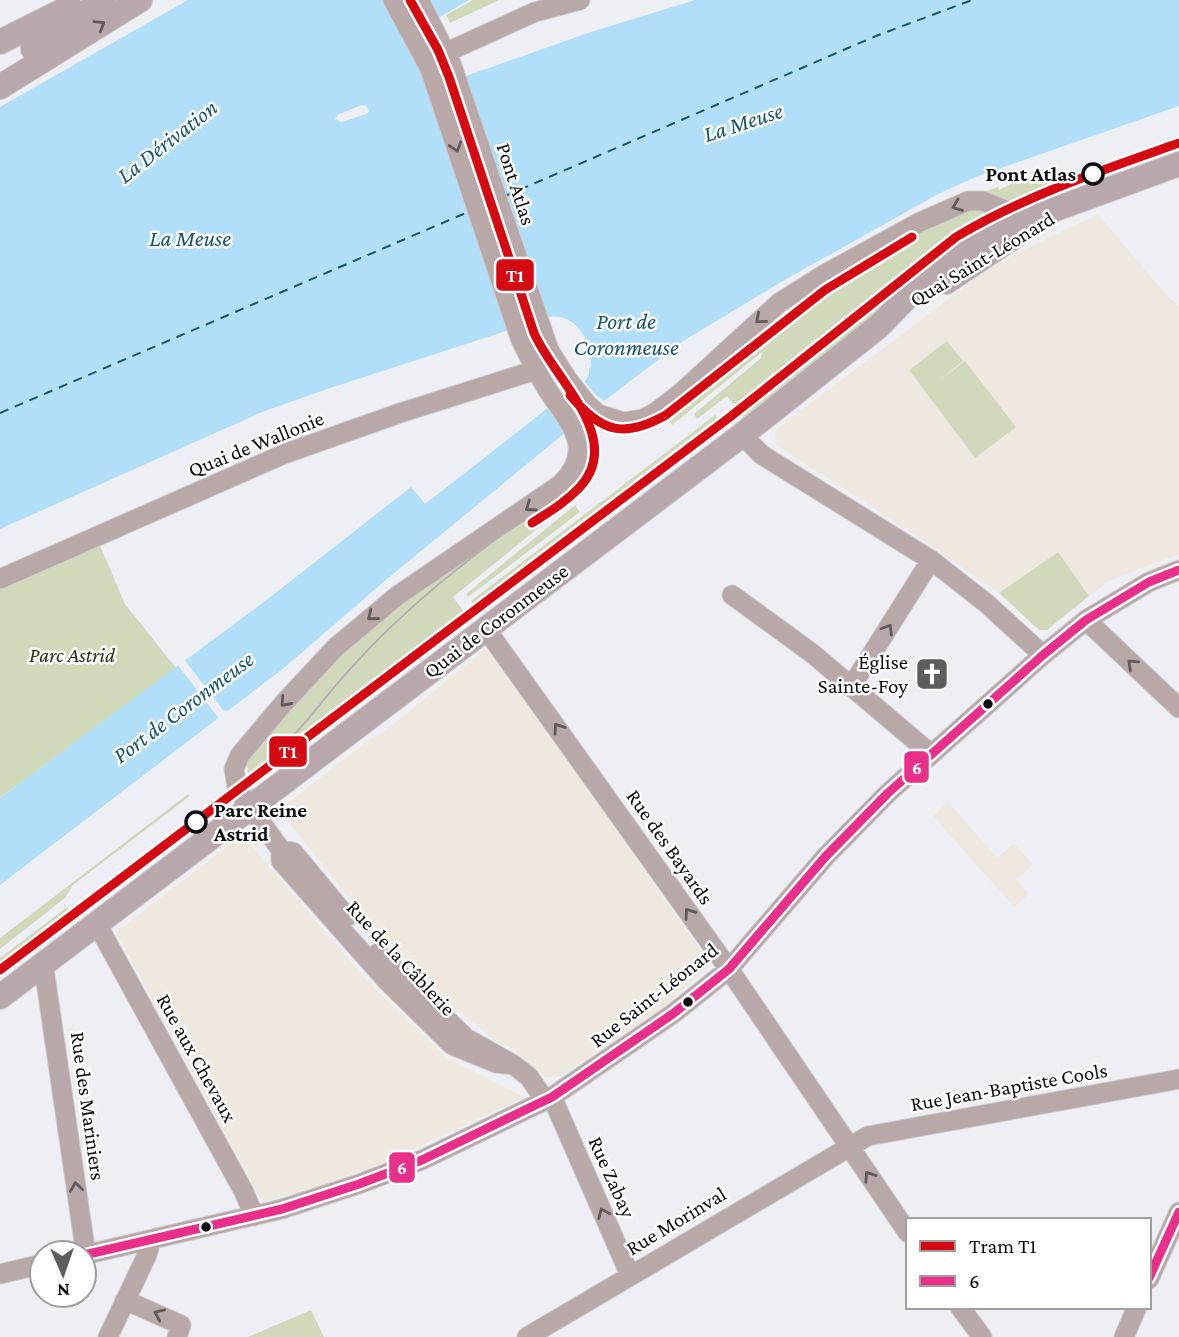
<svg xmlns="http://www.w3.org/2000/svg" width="1179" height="1337" viewBox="0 0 1179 1337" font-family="'Crimson Pro',serif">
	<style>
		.commercial { fill: #efe8df }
		.education { fill: #efe8e0 }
		.green { fill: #d0dabb }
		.water { fill: #b1def8; fill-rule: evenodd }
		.pier { fill: #eeeff4 }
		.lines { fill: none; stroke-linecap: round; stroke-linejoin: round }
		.ferry { stroke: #165673; stroke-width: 2; stroke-dasharray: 9 7; stroke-linecap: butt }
		.minor-casing { stroke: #cbcccf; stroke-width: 21 }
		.major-casing { stroke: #cbcccf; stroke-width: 26 }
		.minor { stroke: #b8a8a8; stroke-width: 19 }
		.major { stroke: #b8a8ab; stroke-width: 24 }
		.tram { stroke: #b7b0b3; stroke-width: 2 }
		.bus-1-casing { stroke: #fff; stroke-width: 14 }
		.bus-1 { stroke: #e8308a; stroke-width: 9 }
		.tram-1-casing { stroke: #fff; stroke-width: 14 }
		.tram-1 { stroke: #d50911; stroke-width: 9 }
		.oneway { stroke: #625b5e }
		.oneway2 { stroke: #625b5c }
		.stop-dot { fill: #fff; stroke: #0d0e10; stroke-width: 3.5 }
		.bus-dot { fill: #0d0e10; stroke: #fff; stroke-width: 2.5 }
		.labels { text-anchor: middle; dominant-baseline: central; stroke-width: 5; stroke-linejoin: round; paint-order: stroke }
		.stop-label { font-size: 21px; font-weight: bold; fill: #0d0e10; stroke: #fff; text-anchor: end }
		.street-label { font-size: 21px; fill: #0d0e10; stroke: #fff }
		.park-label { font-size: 21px; font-style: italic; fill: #2a3212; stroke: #fff }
		.poi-label { font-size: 21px; fill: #0d0e10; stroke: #fff; text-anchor: end }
		.water-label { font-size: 23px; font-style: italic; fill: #165673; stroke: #fff }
		.line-badge { stroke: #fff; stroke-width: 2.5 }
		.badge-label { font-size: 19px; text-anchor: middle; font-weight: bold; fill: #fff }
	</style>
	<rect width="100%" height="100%" fill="#eeeff4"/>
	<path class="commercial" d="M485 649 495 651 553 732 588 789 665 900 672 906 671 908 708 961V967L661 1009 560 1076 546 1077 511 1048 496 1042 440 995 357 908 279 810 371 738 384 732Z
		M242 835 363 976 424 1036 446 1057 524 1097 391 1160 316 1187 265 1201 260 1198 116 932Z"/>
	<path class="education" d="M1098 214 1168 297 1179 305V554L1109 581 1089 596 1058 552 999 593 909 531 776 445 775 430 975 279 1013 255Z
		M948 802 997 858 1014 843 1033 865 1016 879 1029 894 1014 907 933 816Z"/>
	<path class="green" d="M473 0H499L450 23 446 15Z
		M1049 167 1059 175 1064 188 1038 197 1040 204 1018 206 983 192 998 187 999 190 1011 184 1010 181 1039 175 1038 171Z
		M974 208 987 212 993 222 745 419 727 396 697 419 694 414 761 358 762 352 672 425 664 412 832 280 923 227Z
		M947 341 963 361 936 383 965 361 1016 427 975 458 909 370Z
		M715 415 723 426 479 611 471 601Z
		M564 488 573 500 453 597 469 619 250 785 247 765 251 753 287 708 376 621Z
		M575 505 580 512 468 597 466 594Z
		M99 543 125 604 176 668 0 798V588Z
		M1058 552 1089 596 1047 630H1039L999 593Z
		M188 794 190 796 73 885 65 898 0 949V938Z
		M67 907 75 917 0 974V958Z
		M311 1310 324 1337H248Z"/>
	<path class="water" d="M188 0H469L407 36 432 88 591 32 695 0H1179V106L978 176 938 194 781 282 683 341 600 404 387 579 285 667 0 885V798L269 598 411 487 425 504 539 415 583 378 591 366C592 341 576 313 549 317L327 389 262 412 0 529V107ZM362 105 367 106 369 112 366 114 342 122 335 119 339 114Z"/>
	<path class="pier" d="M583 343 585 347 589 360V374L585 382 595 394 607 403 567 435 552 399 580 376 583 378 587 360Z
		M308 651 287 670 190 742 218 721 217 716 176 663 183 658 223 710 230 711Z"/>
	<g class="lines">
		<path class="ferry" d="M505 196 876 36 972 0
			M0 413 468 212"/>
		<defs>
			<path id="minor" d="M393 0 430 69 520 338C529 357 538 375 549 392 570 424 596 449 561 484L397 596 336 647 283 704 240 755 234 769 237 787 242 796 281 850V861L387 981 452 1045 496 1063 514 1065
				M419 0 451 63 549 350 568 380 587 404 598 414 624 422 643 419 656 412 683 391 779 303 825 274 920 222 968 201H983L1005 210 1039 211
				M447 52 535 12 580 0
				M742 435 762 455 931 560 986 603 1043 655
				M0 579 284 454 400 413 536 370
				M732 595 813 654 931 754
				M1086 620 1179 708
				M486 629 731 972 908 1233
				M851 687 931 560
				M281 850 293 852 347 917
				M97 924 244 1192 254 1216
				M378 953 466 1038 514 1065 529 1077 545 1100
				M41 966 45 975 86 1255
				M552 1097 630 1275
				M84 1255 282 1209 359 1184 422 1160 552 1097 674 1013 729 969 826 856 888 793 1043 655 1086 620 1149 582 1179 570
				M0 1274 42 1264
				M1149 1279 1179 1212
				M125 1300 181 1325 177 1337
				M960 1307 982 1337
				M108 1337 147 1255 151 1241
				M527 1337 868 1136 1179 1079
				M1124 1337 1137 1307"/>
			<path id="major" d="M0 42 70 7
				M33 49 104 0
				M0 87 140 0
				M946 282 1015 236
				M0 997 742 435 879 326 915 289 960 251 987 234 1179 164"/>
		</defs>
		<use href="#minor" class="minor-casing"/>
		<use href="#major" class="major-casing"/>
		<use href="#minor" class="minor"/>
		<use href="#major" class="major"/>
		<path class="tram" d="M270 758C301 732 324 697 352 667 396 618 446 576 499 537 525 518 561 503 579 476 594 455 586 437 576 417"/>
		<defs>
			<path id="bus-1" d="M84 1255 282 1209 359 1184 422 1160 552 1097 674 1013 729 969 826 856 888 793 1043 655 1086 620 1149 582 1179 570
				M1149 1278 1179 1212"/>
		</defs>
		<use href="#bus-1" class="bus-1-casing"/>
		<use href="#bus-1" class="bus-1"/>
		<defs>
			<path id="tram-1" d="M410 0 438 50 449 77 534 333C554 379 625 438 580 487 566 502 549 512 532 523
				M570 395C601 432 623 439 666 415L825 290 912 237
				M0 970 730 417 956 237C1026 195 1103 170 1179 143"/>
		</defs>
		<use href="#tram-1" class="tram-1-casing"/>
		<use href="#tram-1" class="tram-1"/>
	</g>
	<defs><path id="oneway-chevron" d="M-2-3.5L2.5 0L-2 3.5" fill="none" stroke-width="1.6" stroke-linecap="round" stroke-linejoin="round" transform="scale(1.75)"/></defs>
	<use class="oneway" href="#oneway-chevron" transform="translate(100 25) rotate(-32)"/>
	<g class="oneway2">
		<use href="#oneway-chevron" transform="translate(456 147) rotate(72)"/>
		<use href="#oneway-chevron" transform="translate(957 206) rotate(159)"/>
		<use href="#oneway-chevron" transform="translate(760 319) rotate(139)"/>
		<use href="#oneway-chevron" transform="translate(530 507) rotate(145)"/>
		<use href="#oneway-chevron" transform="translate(372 616) rotate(141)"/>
		<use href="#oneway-chevron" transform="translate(888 629) rotate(-58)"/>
		<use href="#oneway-chevron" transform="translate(1132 664) rotate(-137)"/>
		<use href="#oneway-chevron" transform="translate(285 702) rotate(132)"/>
		<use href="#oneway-chevron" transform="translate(558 728) rotate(-125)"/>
		<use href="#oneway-chevron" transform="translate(689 913) rotate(-125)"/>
		<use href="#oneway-chevron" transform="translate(869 1176) rotate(-124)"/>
		<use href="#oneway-chevron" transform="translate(76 1187) rotate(-98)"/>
		<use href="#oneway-chevron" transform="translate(603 1213) rotate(-114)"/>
		<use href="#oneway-chevron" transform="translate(159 1314) rotate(-156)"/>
	</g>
	<defs>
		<symbol id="church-square" viewBox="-11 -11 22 22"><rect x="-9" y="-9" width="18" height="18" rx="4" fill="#5c5d60" stroke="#fff"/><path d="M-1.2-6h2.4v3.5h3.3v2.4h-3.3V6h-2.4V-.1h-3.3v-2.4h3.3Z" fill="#fff"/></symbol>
	</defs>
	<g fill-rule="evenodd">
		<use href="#church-square" x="913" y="655" width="38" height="38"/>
	</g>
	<g class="stop-dot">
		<circle cx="1093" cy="174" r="10"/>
		<circle cx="196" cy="822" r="10"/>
	</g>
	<g class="bus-dot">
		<circle cx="988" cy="704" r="6"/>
		<circle cx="688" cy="1002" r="6"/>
		<circle cx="206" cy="1227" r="6"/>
	</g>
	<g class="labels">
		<g class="stop-label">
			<text x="1076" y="174">Pont Atlas</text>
			<text x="214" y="810" text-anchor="start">Parc Reine<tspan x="214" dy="24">Astrid</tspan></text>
		</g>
		<g class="street-label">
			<text transform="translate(516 184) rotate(72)">Pont Atlas</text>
			<text transform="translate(982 259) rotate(-31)">Quai Saint-Léonard</text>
			<text transform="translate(256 444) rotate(-22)">Quai de Wallonie</text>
			<text transform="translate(496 621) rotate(-37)">Quai de Coronmeuse</text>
			<text transform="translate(670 847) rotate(55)">Rue des Bayards</text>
			<text transform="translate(401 958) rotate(47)">Rue de la Câblerie</text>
			<text transform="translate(654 995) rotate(-38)">Rue Saint-Léonard</text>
			<text transform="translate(197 1058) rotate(61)">Rue aux Chevaux</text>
			<text transform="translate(1009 1087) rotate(-10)">Rue Jean-Baptiste Cools</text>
			<text transform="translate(88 1106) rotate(82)">Rue des Mariniers</text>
			<text transform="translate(612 1177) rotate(66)">Rue Zabay</text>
			<text transform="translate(676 1221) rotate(-31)">Rue Morinval</text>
		</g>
		<g class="park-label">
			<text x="72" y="655">Parc Astrid</text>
		</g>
		<g class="poi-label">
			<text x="908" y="662">Église<tspan x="908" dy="24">Sainte-Foy</tspan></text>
		</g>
		<g class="water-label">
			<text transform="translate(743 122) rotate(-18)">La Meuse</text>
			<text transform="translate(167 141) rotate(-38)">La Dérivation</text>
			<text x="190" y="238">La Meuse</text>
			<text x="626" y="321">Port de<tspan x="626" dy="26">Coronmeuse</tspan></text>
			<text transform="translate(183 707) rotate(-37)">Port de Coronmeuse</text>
		</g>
	</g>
	<g class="line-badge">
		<rect x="495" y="258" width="40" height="34" rx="7" fill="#d50911"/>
		<rect x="268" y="735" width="40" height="33" rx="7" fill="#d50911"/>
		<rect x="903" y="750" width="27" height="34" rx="7" fill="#e8308a"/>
		<rect x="388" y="1151" width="28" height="33" rx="7" fill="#e8308a"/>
	</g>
	<g class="badge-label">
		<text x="515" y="282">T1</text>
		<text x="288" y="758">T1</text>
		<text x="917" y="774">6</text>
		<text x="402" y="1174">6</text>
	</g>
	<rect x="906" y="1218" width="245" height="91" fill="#ffffff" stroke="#9e9f9f" stroke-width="2"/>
	<rect x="920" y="1241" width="35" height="10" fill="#d50911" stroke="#9e9f9f" stroke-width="2"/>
	<text x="969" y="1253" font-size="21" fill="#0d0e10">Tram T1</text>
	<rect x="920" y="1276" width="35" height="10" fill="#e8308a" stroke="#9e9f9f" stroke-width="2"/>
	<text x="969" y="1288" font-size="21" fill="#0d0e10">6</text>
	<g transform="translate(63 1274) rotate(178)"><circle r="33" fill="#ffffff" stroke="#9e9f9f" stroke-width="2"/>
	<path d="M0-5L12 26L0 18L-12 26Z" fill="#5c5d60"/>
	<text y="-10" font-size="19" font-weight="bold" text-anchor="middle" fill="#0d0e10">N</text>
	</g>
</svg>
